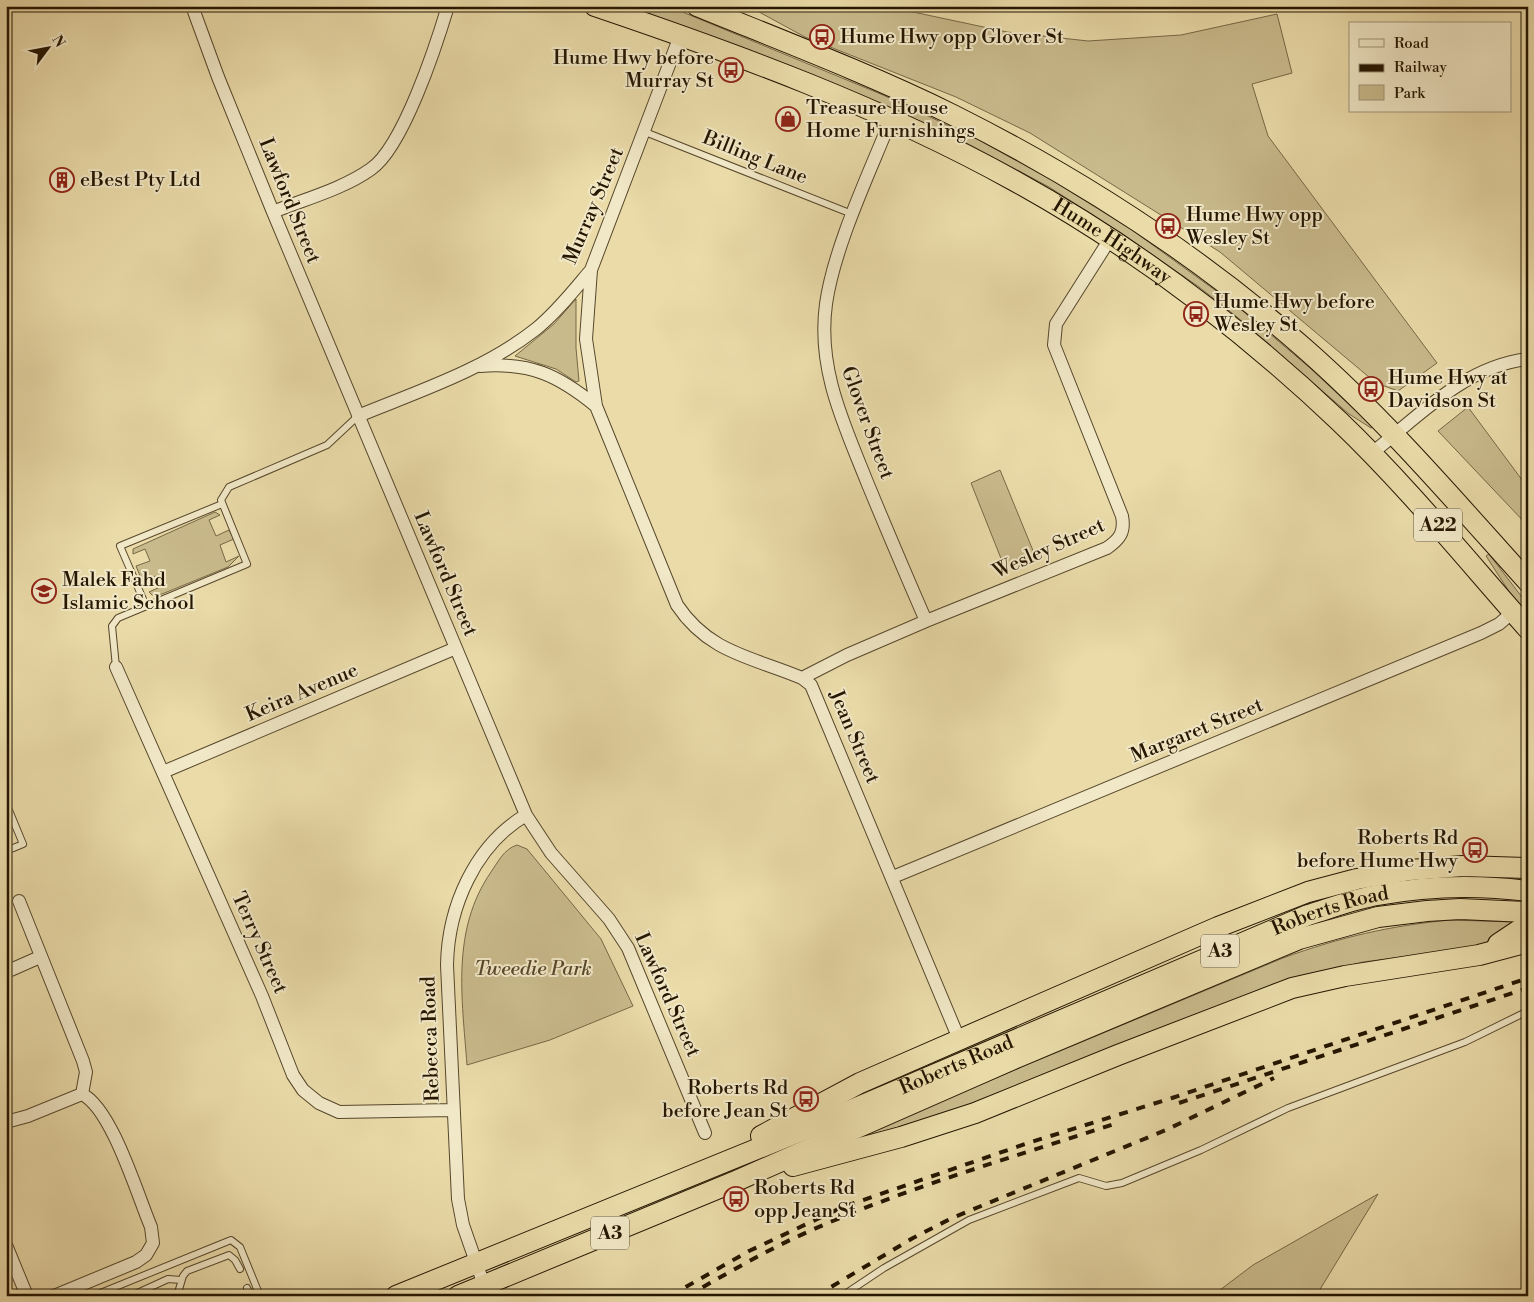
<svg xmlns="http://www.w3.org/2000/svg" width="1534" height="1302" viewBox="0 0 1534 1302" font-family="'Libre Bodoni',serif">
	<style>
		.green { fill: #c9ba8c; stroke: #776846 }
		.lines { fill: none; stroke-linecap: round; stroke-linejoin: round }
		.service-casing { stroke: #56472b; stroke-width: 8 }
		.minor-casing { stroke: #56472b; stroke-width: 14 }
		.trunk-casing { stroke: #251601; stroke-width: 22 }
		.service { stroke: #f1e8c7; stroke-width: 6 }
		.minor { stroke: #f1e8c7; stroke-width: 12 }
		.trunk { stroke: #eadba9; stroke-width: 20 }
		.rail { stroke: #251601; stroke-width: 4; stroke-dasharray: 9 9; stroke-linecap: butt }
		.labels { text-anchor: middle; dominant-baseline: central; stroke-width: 4; stroke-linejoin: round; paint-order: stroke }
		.shield { fill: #f1e8c7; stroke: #62553c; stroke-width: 1 }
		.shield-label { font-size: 19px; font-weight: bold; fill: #251601 }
		.poi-label { font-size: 20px; fill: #251601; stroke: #f1e8c7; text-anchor: start }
		.street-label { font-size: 20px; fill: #251601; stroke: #f1e8c7 }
		.park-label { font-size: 20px; font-style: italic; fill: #56472b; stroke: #f1e8c7 }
	</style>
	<rect width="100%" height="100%" fill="#eadba9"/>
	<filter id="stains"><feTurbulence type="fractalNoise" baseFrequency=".004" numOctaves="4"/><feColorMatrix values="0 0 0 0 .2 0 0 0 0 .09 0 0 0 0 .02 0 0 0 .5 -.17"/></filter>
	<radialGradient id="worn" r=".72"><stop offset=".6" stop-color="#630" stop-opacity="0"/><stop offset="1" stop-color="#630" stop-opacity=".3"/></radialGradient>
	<path class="green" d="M629 6H668L883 95 975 138 1050 179 1132 230 1237 306 1310 368 1373 427 1371 428 1349 414 1237 317 1199 287 1124 235 1049 187 957 138 878 102Z
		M748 6H885L1007 32 1088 41 1181 35 1277 14 1292 73 1252 84 1268 136 1437 363 1398 391 1376 383 1220 252 1030 133 956 97 805 37Z
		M576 299V348L579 381 576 382 556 369 515 356 554 324Z
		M1468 407 1528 488V526L1438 431Z
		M1000 470 1034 553 1004 566 971 483Z
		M215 512 220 515 209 520 216 536 229 530 234 539 220 545 226 562 239 556 228 567 162 594 152 595 149 592 160 587 156 576 142 581 136 566 150 561 145 549 133 554V549Z
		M1489 554 1528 605V613L1512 596 1486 556Z
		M517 845 527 849 601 939 633 1006 550 1040 467 1065C462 998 451 930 491 872 498 862 504 849 517 845Z
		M1450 920 1515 922 1485 946 1363 962 1273 984 965 1109 865 1136 866 1132 1283 958C1341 937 1389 926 1450 920Z
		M1378 1194 1316 1296H1212L1253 1265Z"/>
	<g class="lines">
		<defs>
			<path id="service" d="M645 132 852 214
				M146 606 120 546 222 504
				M116 667 112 626 118 618 247 564 221 500 229 487 327 445 358 416
				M6 803 23 844 6 851
				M247 1288 251 1296
				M93 1296 231 1240 240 1247 260 1296
				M131 1296 168 1279 181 1280
				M177 1296 183 1276 187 1271 229 1255 235 1260 240 1269
				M842 1296 884 1268 969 1220 1079 1178 1106 1186 1122 1183 1201 1150 1288 1108 1465 1042 1528 1011"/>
			<path id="minor" d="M192 6 218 77 273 212 526 815 551 853 609 919 628 948 705 1133
				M891 119C869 174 834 247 826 304 817 369 844 424 867 482 886 528 906 575 926 621
				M273 212C305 199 343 189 371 169 403 147 436 46 448 6
				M591 270 586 339 596 406 677 605C709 653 752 657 802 678L811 685 959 1039
				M480 366C530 362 558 375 596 406
				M358 416C419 391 484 370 536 329 557 312 574 290 591 270L680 36
				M1372 453C1419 416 1465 366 1528 359
				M116 667 262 996 293 1075 303 1090 319 1103 339 1112 452 1110
				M802 678 847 655 926 621 1107 548C1120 539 1125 532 1122 516L1054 345 1056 324 1110 239
				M163 772 456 648
				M893 877 1481 633 1499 624 1513 612
				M19 901 83 1061 86 1072 82 1094
				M6 972 40 957
				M6 1122 28 1116 82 1094C112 1109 137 1194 151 1227L153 1243 146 1255 136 1262 54 1296
				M6 1245 27 1296
				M484 1285 463 1225 458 1199 447 965C448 907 475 845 526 815"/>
			<g id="trunk">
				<path id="s1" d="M595 6C737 54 881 107 1013 180 1131 245 1241 328 1339 421 1407 486 1466 559 1528 629"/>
				<path d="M697 6C783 41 870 74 953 115 1079 178 1198 255 1304 348 1385 419 1455 501 1528 582"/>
				<path d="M1498 944 1528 924"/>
				<path d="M761 1136 860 1083 1218 927 1308 892 1357 879 1410 870 1463 866 1528 868"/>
				<path d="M793 1166 901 1137 975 1113 1118 1055 1292 988 1345 976 1479 955 1528 942"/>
				<path id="s2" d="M396 1296 823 1122 1308 915C1331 908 1354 899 1378 895 1426 886 1480 885 1528 891"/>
				<path d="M458 1296 736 1181 1018 1057 1299 939 1378 917 1427 911 1460 909 1528 912"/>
			</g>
		</defs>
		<use href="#service" class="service-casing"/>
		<use href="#minor" class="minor-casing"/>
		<use href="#trunk" class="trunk-casing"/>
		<use href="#service" class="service"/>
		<use href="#minor" class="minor"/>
		<use href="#trunk" class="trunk"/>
		<path class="rail" d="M1179 1103 1528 988
			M670 1296 749 1251 843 1207 1028 1143 1172 1098 1528 978
			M687 1296C721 1277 755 1257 790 1240 894 1191 1008 1159 1117 1123
			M816 1296 913 1238 952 1218 1166 1130 1274 1078"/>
	</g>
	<defs>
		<symbol id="bus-ring" viewBox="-11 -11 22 22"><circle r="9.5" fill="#f1e8c7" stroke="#8f2418" stroke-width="1.5"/><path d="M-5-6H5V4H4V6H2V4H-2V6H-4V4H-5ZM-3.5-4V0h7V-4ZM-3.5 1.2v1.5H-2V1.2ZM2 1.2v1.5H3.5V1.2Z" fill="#8f2418"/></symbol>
		<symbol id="shop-ring" viewBox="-11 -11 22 22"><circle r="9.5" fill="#f1e8c7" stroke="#8f2418" stroke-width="1.5"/><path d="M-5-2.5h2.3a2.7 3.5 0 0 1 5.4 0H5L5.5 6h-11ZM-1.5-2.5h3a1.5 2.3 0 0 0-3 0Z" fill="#8f2418"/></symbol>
		<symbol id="building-ring" viewBox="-11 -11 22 22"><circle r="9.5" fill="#f1e8c7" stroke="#8f2418" stroke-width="1.5"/><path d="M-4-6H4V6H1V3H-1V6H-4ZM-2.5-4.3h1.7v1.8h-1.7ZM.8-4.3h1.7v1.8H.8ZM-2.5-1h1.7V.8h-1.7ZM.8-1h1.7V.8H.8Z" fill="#8f2418"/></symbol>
		<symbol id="school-ring" viewBox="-11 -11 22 22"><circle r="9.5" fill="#f1e8c7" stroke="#8f2418" stroke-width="1.5"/><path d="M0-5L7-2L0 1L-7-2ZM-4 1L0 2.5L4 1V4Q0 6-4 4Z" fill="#8f2418"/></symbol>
	</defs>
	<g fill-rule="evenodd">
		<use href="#bus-ring" x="808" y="23" width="28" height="28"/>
		<use href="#bus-ring" x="717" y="56" width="28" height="28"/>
		<use href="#shop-ring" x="774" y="105" width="28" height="28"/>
		<use href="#building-ring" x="48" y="166" width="28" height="28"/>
		<use href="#bus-ring" x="1154" y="212" width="28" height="28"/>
		<use href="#bus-ring" x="1182" y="300" width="28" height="28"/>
		<use href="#bus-ring" x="1357" y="375" width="28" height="28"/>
		<use href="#school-ring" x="30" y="577" width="28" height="28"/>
		<use href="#bus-ring" x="1461" y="836" width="28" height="28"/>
		<use href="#bus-ring" x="792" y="1085" width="28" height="28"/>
		<use href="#bus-ring" x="722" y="1185" width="28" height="28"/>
	</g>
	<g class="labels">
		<g class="shield">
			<rect x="1414" y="508.5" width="48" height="33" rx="4"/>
			<rect x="1201" y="934.5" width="38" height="33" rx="4"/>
			<rect x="591" y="1216.5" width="38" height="33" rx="4"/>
		</g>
		<g class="shield-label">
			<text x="1438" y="525">A22</text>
			<text x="1220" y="951">A3</text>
			<text x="610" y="1233">A3</text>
		</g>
		<g class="poi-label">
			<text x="840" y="37">Hume Hwy opp Glover St</text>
			<text x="714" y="58" text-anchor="end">Hume Hwy before<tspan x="714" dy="23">Murray St</tspan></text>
			<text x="806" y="108">Treasure House<tspan x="806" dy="23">Home Furnishings</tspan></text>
			<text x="80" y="180">eBest Pty Ltd</text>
			<text x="1186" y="215">Hume Hwy opp<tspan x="1186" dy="23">Wesley St</tspan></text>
			<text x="1214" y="302">Hume Hwy before<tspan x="1214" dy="23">Wesley St</tspan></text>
			<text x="1388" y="378">Hume Hwy at<tspan x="1388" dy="23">Davidson St</tspan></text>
			<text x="62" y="580">Malek Fahd<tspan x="62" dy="23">Islamic School</tspan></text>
			<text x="1458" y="838" text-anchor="end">Roberts Rd<tspan x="1458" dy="23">before Hume Hwy</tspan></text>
			<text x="788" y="1088" text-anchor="end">Roberts Rd<tspan x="788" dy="23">before Jean St</tspan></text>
			<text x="754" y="1188">Roberts Rd<tspan x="754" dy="23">opp Jean St</tspan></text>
		</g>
		<g class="street-label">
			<text transform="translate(755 158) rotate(22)">Billing Lane</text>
			<text transform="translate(289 201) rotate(68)">Lawford Street</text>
			<text transform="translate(594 206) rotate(-67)">Murray Street</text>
			<text stroke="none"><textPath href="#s1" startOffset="570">Hume Highway</textPath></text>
			<text transform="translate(867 423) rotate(70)">Glover Street</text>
			<text transform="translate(1049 549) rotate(-24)">Wesley Street</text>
			<text transform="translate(445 574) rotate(67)">Lawford Street</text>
			<text transform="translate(302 693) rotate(-23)">Keira Avenue</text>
			<text transform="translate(1197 731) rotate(-22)">Margaret Street</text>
			<text transform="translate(854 737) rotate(67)">Jean Street</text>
			<text stroke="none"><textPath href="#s2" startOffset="1011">Roberts Road</textPath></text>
			<text transform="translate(259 943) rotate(66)">Terry Street</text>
			<text transform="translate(667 995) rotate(66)">Lawford Street</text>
			<text transform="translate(431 1039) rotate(-92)">Rebecca Road</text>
			<text stroke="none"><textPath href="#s2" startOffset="606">Roberts Road</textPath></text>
		</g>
		<g class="park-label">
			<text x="533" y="969">Tweedie Park</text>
		</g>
	</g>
	<rect width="1534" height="1302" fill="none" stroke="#eadba9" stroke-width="25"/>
	<rect x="8" y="8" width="1519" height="1287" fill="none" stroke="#251601" stroke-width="2.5"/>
	<rect x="12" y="12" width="1509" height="1277" fill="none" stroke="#251601"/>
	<rect x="1349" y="22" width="162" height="90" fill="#f1e8c7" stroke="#9f9478"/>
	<rect x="1359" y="39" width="25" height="8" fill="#f1e8c7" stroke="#9f9478"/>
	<text x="1394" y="48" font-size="15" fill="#251601">Road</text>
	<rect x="1359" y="64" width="25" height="8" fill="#251601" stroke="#9f9478"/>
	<text x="1394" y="72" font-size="15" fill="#251601">Railway</text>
	<rect x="1359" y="85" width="25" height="15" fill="#c9ba8c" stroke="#9f9478"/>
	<text x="1394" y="98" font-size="15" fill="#251601">Park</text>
	<g transform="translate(48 48) rotate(58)" stroke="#f1e8c7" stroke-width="4" paint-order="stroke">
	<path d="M0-4L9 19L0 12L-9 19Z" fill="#251601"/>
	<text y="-8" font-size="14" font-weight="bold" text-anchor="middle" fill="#251601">N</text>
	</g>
	<rect width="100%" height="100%" filter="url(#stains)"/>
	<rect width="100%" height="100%" fill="url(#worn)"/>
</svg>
